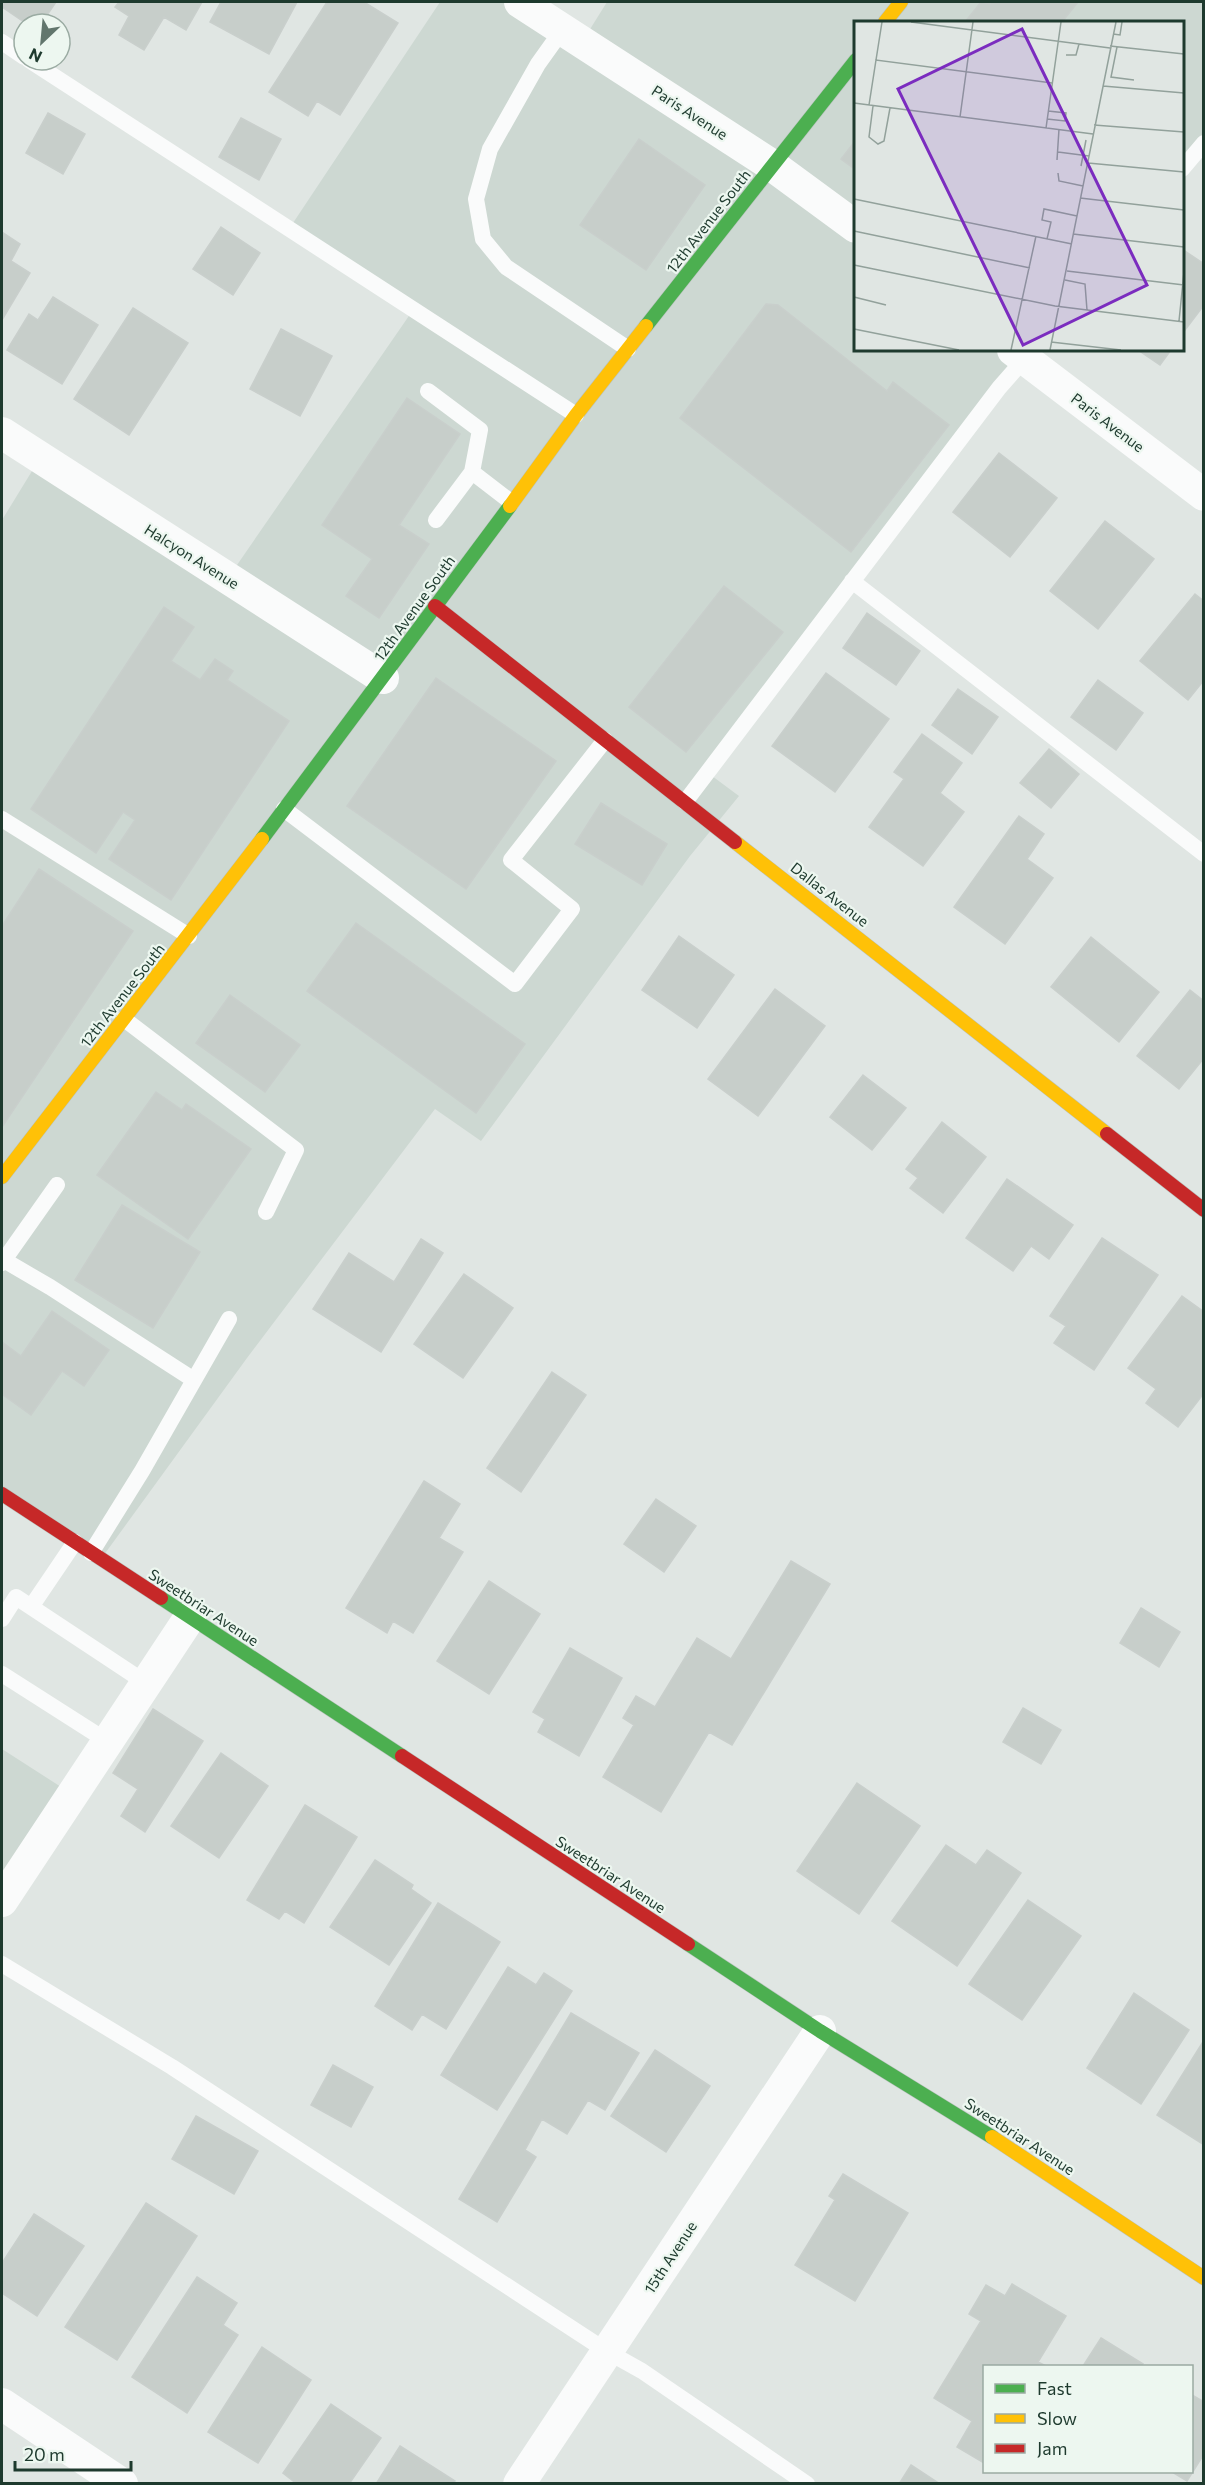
<svg xmlns="http://www.w3.org/2000/svg" width="1205" height="2485" viewBox="0 0 1205 2485" font-family="Commissioner,sans-serif">
	<style>
		.built { fill: #cdd8d2 }
		.building { fill: #c7ceca; stroke: #c9cfcc; stroke-width: 1.5 }
		.lines { fill: none; stroke-linecap: round; stroke-linejoin: round }
		.fast-casing { stroke: #b9c3be; stroke-width: 15 }
		.slow-casing { stroke: #b9c3be; stroke-width: 15 }
		.jam-casing { stroke: #b9c3be; stroke-width: 15 }
		.lane { stroke: #fafbfb; stroke-width: 16 }
		.street { stroke: #fafbfb; stroke-width: 32 }
		.fast { stroke: #4caf50; stroke-width: 14 }
		.slow { stroke: #ffc107; stroke-width: 14 }
		.jam { stroke: #c62828; stroke-width: 14 }
		.labels { text-anchor: middle; dominant-baseline: central; stroke-width: 4.5; stroke-linejoin: round; paint-order: stroke }
		.street-label { font-size: 15px; fill: #1e3a2e; stroke: #edf7f0 }
		.inset-road { fill: none; stroke: #92a19b; stroke-width: 1.5 }
		.view { fill: #7b2cbf; fill-opacity: 0.15; stroke: #7b2cbf; stroke-width: 3 }
		.inset-edge { fill: none; stroke: #1e3a2e; stroke-width: 3 }
	</style>
	<rect width="100%" height="100%" fill="#e0e6e3"/>
	<path class="built" d="M440 2H520L582 42 607 2H1203V143L1183 169 1182 22H856V350H1033L708 773 739 796 690 856 481 1141 435 1109 247 1358 101 1559 2 1494V520L40 458 228 578 413 310 289 229Z
		M2 1749 72 1794 2 1901Z"/>
	<path class="building" d="M4 2H56L41 24H27L2 7Z
		M119 2H202L186 30 164 17 144 50 119 35 129 16 115 7Z
		M221 2H297L269 54 210 22Z
		M327 2H364L398 23 340 115 317 101 308 116 269 92Z
		M981 2 990 4 991 2H1078L1062 22H965Z
		M48 113 85 134 63 174 26 153Z
		M241 118 281 139 259 180 219 157Z
		M639 139 705 185 646 270 580 225Z
		M856 140V170L841 159Z
		M221 227 260 253 233 295 193 269Z
		M2 232 20 244 11 261 30 273 2 320Z
		M1182 249 1204 264V305L1182 334Z
		M53 297 98 325 62 384 7 350 29 314 38 320Z
		M766 304 778 305 887 391 893 382 949 425 851 552 680 418Z
		M133 308 188 343 129 435 74 399Z
		M281 329 332 356 300 416 250 389Z
		M1138 350H1171L1160 365Z
		M407 398 460 434 399 525 429 544 379 618 346 596 372 559 322 525Z
		M999 453 1057 498 1010 557 953 512Z
		M1105 521 1154 559 1098 629 1050 591Z
		M724 586 783 632 686 752 629 707Z
		M1195 594 1204 601V680L1188 700 1140 661Z
		M164 607 194 627 171 661 200 680 215 659 233 671 227 680 289 721 171 900 109 859 135 820 123 812 96 853 31 809Z
		M867 613 920 651 896 685 843 648Z
		M826 673 889 719 835 792 772 746Z
		M436 678 556 761 466 889 347 806Z
		M1098 680 1143 713 1116 750 1071 717Z
		M958 689 998 717 972 754 932 725Z
		M922 734 962 763 940 793 964 812 923 866 869 827 904 779 894 772Z
		M1049 749 1079 774 1051 808 1020 783Z
		M601 803 667 844 642 885 575 844Z
		M1019 816 1044 834 1027 859 1053 878 1005 944 954 907Z
		M39 869 133 931 2 1127V926Z
		M356 923 525 1044 476 1113 307 991Z
		M679 936 734 975 697 1028 642 990Z
		M1091 937 1159 992 1119 1042 1051 987Z
		M775 989 825 1026 758 1116 708 1079Z
		M1190 990 1204 1001V1058L1179 1089 1137 1056Z
		M230 995 300 1045 265 1092 196 1043Z
		M863 1075 906 1108 872 1150 830 1117Z
		M156 1092 182 1110 186 1104 251 1149 188 1239 97 1175Z
		M942 1122 986 1157 943 1213 910 1188 918 1178 906 1169Z
		M1007 1179 1073 1225 1049 1259 1031 1246 1013 1271 966 1238Z
		M122 1205 200 1252 153 1328 75 1280Z
		M1102 1238 1158 1275 1094 1370 1054 1343 1066 1326 1050 1316Z
		M421 1239 443 1253 381 1352 313 1309 349 1253 394 1282Z
		M464 1274 513 1308 463 1378 414 1344Z
		M1182 1296 1204 1312V1393L1178 1427 1146 1403 1156 1389 1128 1368Z
		M52 1311 109 1350 84 1386 62 1371 31 1415 2 1394V1342L21 1356Z
		M552 1372 586 1395 521 1492 487 1468Z
		M424 1481 460 1504 439 1538 463 1552 413 1633 393 1621 387 1633 346 1608Z
		M656 1499 696 1526 664 1572 624 1544Z
		M791 1561 830 1584 732 1745 709 1732 661 1812 603 1777 634 1725 623 1718 636 1696 655 1707 697 1638 731 1659Z
		M489 1581 540 1614 489 1694 437 1661Z
		M1141 1608 1180 1632 1159 1667 1120 1643Z
		M570 1648 622 1678 579 1756 538 1732 545 1719 533 1712Z
		M1023 1708 1061 1730 1041 1764 1003 1742Z
		M153 1709 203 1741 145 1832 121 1816 138 1789 113 1773Z
		M221 1753 268 1786 219 1858 171 1826Z
		M857 1783 920 1826 859 1914 797 1871Z
		M305 1805 357 1837 304 1923 285 1911 279 1919 247 1900Z
		M946 1845 976 1865 987 1850 1021 1873 957 1966 892 1921Z
		M375 1860 413 1885 411 1889 431 1903 389 1965 330 1927Z
		M1028 1900 1081 1936 1022 2020 969 1984Z
		M438 1903 500 1942 446 2029 422 2014 412 2030 375 2006Z
		M508 1967 536 1985 544 1973 572 1991 497 2110 441 2075Z
		M1134 1993 1189 2030 1141 2104 1087 2068Z
		M571 2013 639 2053 605 2110 588 2100 567 2134 542 2119 525 2150 536 2157 497 2222 459 2199Z
		M1204 2040V2145L1157 2115Z
		M655 2050 710 2086 666 2152 611 2116Z
		M333 2065 373 2087 351 2127 311 2105Z
		M196 2116 258 2151 234 2194 172 2159Z
		M843 2174 908 2213 855 2301 795 2265 835 2200 829 2196Z
		M146 2203 197 2236 117 2360 65 2327Z
		M34 2214 84 2246 37 2316 2 2293V2263Z
		M197 2277 237 2303 223 2325 238 2335 187 2413 132 2377Z
		M1012 2284 1066 2316 1038 2362 1046 2366H984V2463L957 2447 972 2421 934 2398 981 2321 969 2314 986 2285 1005 2296Z
		M1101 2338 1143 2364 1141 2366H1083Z
		M262 2347 311 2380 258 2463 208 2432Z
		M1192 2395 1204 2402V2454L1187 2481 1172 2472H1192Z
		M331 2404 381 2438 349 2484H297L283 2473Z
		M400 2446 455 2481 453 2484H376Z
		M911 2465 940 2484H899Z"/>
	<g class="lines">
		<defs>
			<path id="fast" d="M646 326 856 60
				M262 839 510 506
				M161 1598 402 1756
				M688 1944 820 2031 992 2137"/>
			<path id="slow" d="M885 22 901 2
				M510 506 576 415 646 326
				M735 842 1107 1134
				M2 1177 262 839
				M992 2137 1204 2278"/>
			<path id="jam" d="M435 606 735 842
				M1107 1134 1204 1210
				M2 1494 161 1598
				M402 1756 688 1944"/>
		</defs>
		<use href="#fast" class="fast-casing"/>
		<use href="#slow" class="slow-casing"/>
		<use href="#jam" class="jam-casing"/>
		<path class="lane" d="M563 29 538 64 490 149 476 199 483 239 506 267 628 349
			M2 42 24 57
			M29 60 576 415
			M1182 169 1204 143
			M428 391 480 430 472 472 436 520
			M472 472 511 502
			M852 581 1204 854
			M685 802 999 388 1028 355
			M284 809 515 984 572 909 511 860 605 740
			M2 819 189 936
			M124 1019 296 1150 266 1212
			M2 1259 50 1287 194 1380
			M2 1263 57 1185
			M91 1553 142 1471 229 1319
			M31 1607 75 1542
			M2 1619 16 1597 146 1683
			M2 1674 107 1741
			M2 1964 172 2067 608 2352 642 2371 807 2484"/>
		<path class="street" d="M520 2 773 166 856 227
			M1013 350 1204 495
			M2 433 383 678
			M2 1901 190 1617
			M2 2404 122 2484
			M519 2484 820 2031"/>
		<use href="#fast" class="fast"/>
		<use href="#slow" class="slow"/>
		<use href="#jam" class="jam"/>
	</g>
	<g class="labels">
		<g class="street-label">
			<text transform="translate(690 112) rotate(33)">Paris Avenue</text>
			<text transform="translate(708 221) rotate(-52)">12th Avenue South</text>
			<text transform="translate(1108 422) rotate(37)">Paris Avenue</text>
			<text transform="translate(192 556) rotate(32)">Halcyon Avenue</text>
			<text transform="translate(414 608) rotate(-54)">12th Avenue South</text>
			<text transform="translate(830 894) rotate(38)">Dallas Avenue</text>
			<text transform="translate(122 995) rotate(-52)">12th Avenue South</text>
			<text transform="translate(204 1607) rotate(33)">Sweetbriar Avenue</text>
			<text transform="translate(611 1874) rotate(33)">Sweetbriar Avenue</text>
			<text transform="translate(1020 2136) rotate(33)">Sweetbriar Avenue</text>
			<text transform="translate(670 2257) rotate(-57)">15th Avenue</text>
		</g>
	</g>
	<g transform="translate(854 21)">
		<rect width="330" height="330" fill="#e0e6e3"/>
		<path class="inset-road" d="M57 1 256 27M259 13 266 14 268 1M256 25 330 33M263 26 257 56 280 59M212 34H222L225 23M22 39 28 1M249 65 330 72M0 82 239 113M15 84 22 39 198 62M19 85 15 116 24 123 30 120 36 87M106 96 119 1M193 98 211 100 212 92 194 90M240 104 330 111M192 107 207 1M204 131 235 135M203 139 205 108M234 142 330 151M227 145 232 119M204 152 205 160 229 165M226 177 330 189M0 178 218 223M0 210 176 247M219 213 330 226M193 218 197 201 188 199 190 188 223 195M0 244 201 285 330 301M213 250 330 264M211 259 231 263 233 289M0 276 32 284M325 300 330 251M0 308 105 329M197 321 267 329M157 329 182 215M196 329 262 1"/>
		<path class="view" d="M168 8 293 264 169 324 44 68Z"/>
		<rect width="330" height="330" class="inset-edge"/>
	</g>
	<rect width="1205" height="2485" fill="none" stroke="#1e3a2e" stroke-width="6"/>
	<rect x="983" y="2365" width="210" height="108" fill="#edf7f0" stroke="#9aaba2" stroke-width="1.5"/>
	<rect x="995" y="2384" width="30" height="9" fill="#4caf50" stroke="#9aaba2" stroke-width="1.5"/>
	<text x="1037" y="2395" font-size="18" fill="#1e3a2e">Fast</text>
	<rect x="995" y="2414" width="30" height="9" fill="#ffc107" stroke="#9aaba2" stroke-width="1.5"/>
	<text x="1037" y="2425" font-size="18" fill="#1e3a2e">Slow</text>
	<rect x="995" y="2444" width="30" height="9" fill="#c62828" stroke="#9aaba2" stroke-width="1.5"/>
	<text x="1037" y="2455" font-size="18" fill="#1e3a2e">Jam</text>
	<g transform="translate(42 42) rotate(206)"><circle r="28" fill="#edf7f0" stroke="#9aaba2" stroke-width="1.5"/>
	<path d="M0-4.5L10 22L0 15L-10 22Z" fill="#62766d"/>
	<text y="-9" font-size="16" font-weight="bold" text-anchor="middle" fill="#1e3a2e">N</text>
	</g>
	<path d="M15 2461v9h116v-9" fill="none" stroke="#1e3a2e" stroke-width="3"/>
	<text x="24" y="2461" font-size="18" fill="#1e3a2e" stroke="#edf7f0" stroke-width="4.5" paint-order="stroke">20 m</text>
</svg>
